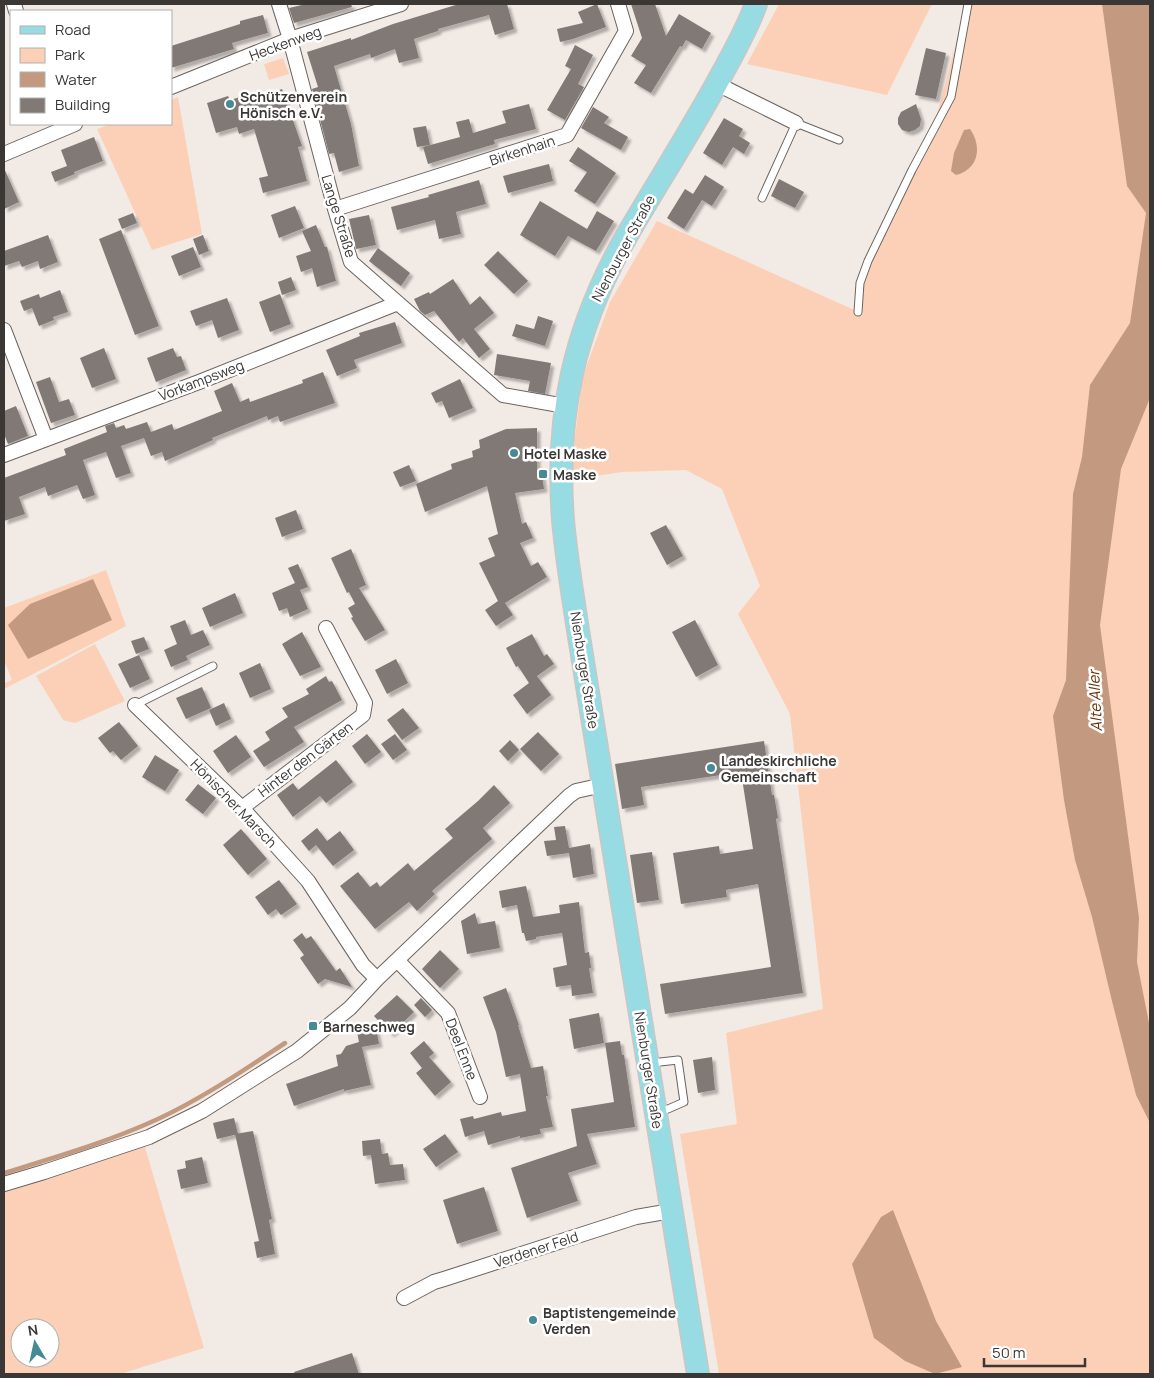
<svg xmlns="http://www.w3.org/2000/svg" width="1154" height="1378" viewBox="0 0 1154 1378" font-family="Manrope,sans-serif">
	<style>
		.green { fill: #fcd0b6; fill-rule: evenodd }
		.water { fill: #c39a80 }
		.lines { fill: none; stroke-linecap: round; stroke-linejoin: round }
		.stream { stroke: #c39a80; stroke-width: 4.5 }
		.building { fill: #807975; filter: url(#shadow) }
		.lane-casing { stroke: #6b6460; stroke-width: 9 }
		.street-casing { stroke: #6b6460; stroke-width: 16 }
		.primary-casing { stroke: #c8c7c6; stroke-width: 24 }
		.lane { stroke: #fff; stroke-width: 7 }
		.street { stroke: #fff; stroke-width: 14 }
		.primary { stroke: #98dce3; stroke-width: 21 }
		.poi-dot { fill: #448b93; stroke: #fff; stroke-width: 2 }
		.labels { text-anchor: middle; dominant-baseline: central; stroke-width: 5; stroke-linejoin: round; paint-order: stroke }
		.street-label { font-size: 14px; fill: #3a3735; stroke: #fff }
		.poi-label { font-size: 14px; font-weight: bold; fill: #3a3735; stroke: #fff; text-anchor: start }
		.water-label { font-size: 15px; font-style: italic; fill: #673106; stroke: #fff }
	</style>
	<defs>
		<filter id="shadow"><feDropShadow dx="3.5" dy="3.5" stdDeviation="1" flood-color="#0004"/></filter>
	</defs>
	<rect width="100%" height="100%" fill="#f2eae5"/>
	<path class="green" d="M779 4H932L887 95 747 64Z
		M961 4H1150V1374H719L680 1134 737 1124 726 1033 823 1009 790 714 738 614 760 586 722 489 686 470 622 472 570 480 582 379 610 302 657 221 863 314 860 283 874 248 937 115 966 5Z
		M283 58 289 74 269 80 264 64Z
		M178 97 202 234 152 250 97 129 111 124H171V100Z
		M106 570 126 626 4 689V683L12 680 6 665 4 663V608Z
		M95 644 125 701 75 723 63 720 36 676Z
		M142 1137 204 1348 120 1374H4V1185ZM20 1328H50V1358H20Z"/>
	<path class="water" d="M1102 4 1150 5V398L1121 469 1100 625 1139 918 1137 962 1150 1028V1123L1136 1095 1112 1001 1092 917 1075 860 1064 800 1053 716 1066 680 1073 494 1082 457 1090 385 1130 323 1146 213 1127 186Z
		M970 129C983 147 978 170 956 175L951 171 954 153 964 130Z
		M93 579 112 620 28 659 8 625 30 604Z
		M893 1210 936 1321 962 1367 935 1374 905 1361 874 1338 852 1264 881 1217Z"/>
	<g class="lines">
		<path class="stream" d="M4 1173C56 1157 108 1142 158 1119 203 1098 244 1070 285 1043"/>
	</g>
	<path class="building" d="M306 4H351L352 7 294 23 289 8Z
		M459 4H507L514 29 495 35 489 15 438 29V31L414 39 419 58 399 63 395 49 371 58 370 54 334 66 351 124 359 166 339 172 334 153 329 154 312 89 318 87 307 52 351 38V40L393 24Z
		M597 4 606 27 573 39 560 42 557 29 583 23 578 12Z
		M631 4H655L666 36 679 14 711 33 702 49 686 40 682 47 680 46 651 93 634 83 646 65 631 56 642 38Z
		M263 15 268 33 232 43 234 49 171 68V46L240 24V21Z
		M575 45 593 55 578 84 584 87 565 120 547 110 571 69 565 66Z
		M926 48 946 53 936 99 915 95Z
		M282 89 302 146 298 147 307 181 263 193 259 178 268 176 254 129 239 134 237 127 216 133 207 103 228 96 230 100 247 95 248 100Z
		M529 104 536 129 494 140 495 144 428 164 423 147 460 137 456 122 469 119 473 133 506 123 502 111Z
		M916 104 921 119 920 126 915 130 909 132 902 130 898 124V118L901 112Z
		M593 107 609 117 604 123 628 137 621 150 581 128Z
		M724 118 743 129 739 136 750 143 744 154 733 147 722 165 703 153Z
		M426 126 430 145 417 147 413 128Z
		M94 137 103 161 74 172 75 174 55 182 51 172 67 166 61 150Z
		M578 147 616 173 595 204 574 191 587 172 569 161Z
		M549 164 553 181 508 193 503 176Z
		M4 168 19 202 4 209Z
		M705 175 724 187 712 206 702 200 684 229 667 218 685 189 693 194Z
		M779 179 804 192 795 208 771 196Z
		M479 180 486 204 456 212 461 234 439 239 435 220 397 230 391 207 429 197 428 195Z
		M540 201 587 229 597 211 614 221 596 251 568 236 555 256 520 235Z
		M295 206 304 228 279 238 271 215Z
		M133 213 137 223 122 229 118 219Z
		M369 215 376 245 356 249 349 219Z
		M316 225 325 247H327L336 281 317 287 312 268 301 272 296 256 311 251 302 231Z
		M121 230 159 326 135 335 99 239Z
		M48 235 58 262 40 269 38 261 22 267 19 261 4 266V251Z
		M203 235 209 251 199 255 193 239Z
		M193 247 201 267 179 276 171 256Z
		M378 248 410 273 401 286 369 261Z
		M498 251 528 281 514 294 484 265Z
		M291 277 296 290 282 295 278 282Z
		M453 279 470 305 480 296 494 313 474 329 490 349 479 358 463 338 459 342 434 311 425 315 420 311 414 299 429 292 430 294Z
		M60 290 68 312 53 317 54 320 39 326 32 308 24 311 20 301 39 294 40 298Z
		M280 294 291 324 270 332 259 302Z
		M227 298 239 330 218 338 212 320 196 326 190 311Z
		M538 316 553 321 545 346 512 336 516 324 534 329Z
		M395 322 402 343 354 360 357 368 337 376 326 350 360 336 359 333Z
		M104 348 116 379 92 388 80 358Z
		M173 348 177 357 181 356 186 370 156 382 147 358Z
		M497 354 551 363 545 394 528 391 530 381 494 375Z
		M323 372 335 403 280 422 278 416 268 420 267 416 212 438 213 440 165 461 162 452 151 456 144 438 121 446 131 473 116 478 106 452 83 460 95 495 83 499 77 485 48 496 45 487 19 497 25 514 4 521V478L66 455 64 449 107 432 105 426 114 423 116 428 124 425 126 429 147 422 151 432 172 424 174 430 222 411 214 391 232 383 240 402 249 398 250 402 303 383 302 380Z
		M50 377 59 402 69 399 75 415 51 423 36 382Z
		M460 379 473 408 449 418 442 401 436 403 431 393Z
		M16 406 28 436 8 444 4 434V411Z
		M537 428V476L542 475 544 489 515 493 522 524 526 522 533 538 520 543 531 566 538 562 547 577 505 603 513 615 496 626 485 610 498 601 479 563 495 556 488 538 498 534 487 486 425 512 416 484 452 469 451 464 473 457 472 451 480 448 479 440 506 429Z
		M409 465 416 481 400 487 393 472Z
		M296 510 303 529 282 537 275 518Z
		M666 525 683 556 667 565 650 533Z
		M351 549 366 585 359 588 385 630 365 641 351 618 353 617 348 608 355 604 349 592 347 593 331 558Z
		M298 564 308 587 300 590 308 609 290 617 287 608 279 611 272 593 295 583 288 568Z
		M235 593 243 613 210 627 202 608Z
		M185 620 191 635 203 630 210 645 186 656 188 660 171 667 164 650 177 644 170 626Z
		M695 620 718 665 696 677 672 632Z
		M302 632 321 667 300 676 282 644Z
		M532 634 544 656 547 654 554 664 537 676 551 695 527 714 513 695 529 683 518 666 516 667 506 648Z
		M144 637 149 649 136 654 131 641Z
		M139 655 150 679 130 688 118 664Z
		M396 659 408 683 387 694 375 670Z
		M260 663 271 689 250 698 239 673Z
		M326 676 329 682 332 681 342 700 294 727 304 742 264 767 253 751 270 740 265 732 288 717 282 708 309 694 306 689Z
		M202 687 211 708 186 719 176 698Z
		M224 703 231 719 216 726 209 710Z
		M403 708 419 728 402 740 387 720Z
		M119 722 138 746 121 760 113 751 110 753 98 738Z
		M538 732 559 754 541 771 520 749Z
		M367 734 381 752 365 764 352 746Z
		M395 734 407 750 393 760 381 744Z
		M236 735 251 757 228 773 213 751Z
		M510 740 519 750 508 761 499 751Z
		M764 741 772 795H774L778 818 776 819 803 993 665 1014 660 984 771 967 758 884 726 890 727 897 681 904 673 853 719 846 720 854 753 849 741 772 641 787 644 805 622 809 615 764Z
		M155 755 179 770 165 791 142 777Z
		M336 760 353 782 326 803 320 796 293 817 277 795 293 783 298 790Z
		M198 784 216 798 203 814 185 800Z
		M494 785 510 803 483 828 492 839 432 891 435 894 417 911 409 902 375 929 340 886 358 872 370 887 377 882 380 887 408 863 414 871 453 838 445 829 478 801Z
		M565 826 569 848 590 844 594 874 573 878 569 853 547 856 544 841 556 840 554 827Z
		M317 828 327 841 340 831 354 850 333 866 316 845 309 851 301 841Z
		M241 829 267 859 248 875 223 845Z
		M652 852 659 900 637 903 630 855Z
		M279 880 297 904 281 915 276 909 268 915 255 897Z
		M526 886 533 917 560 913 559 905 579 902 585 953 589 952 591 968H589L593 993 572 996 571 985 556 987 553 968 567 965 562 933 536 937V939L526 941 524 933H522L517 905 502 908 499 891Z
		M475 913 478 924 495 921 500 948 467 954 461 921Z
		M302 933 306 939 311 936 336 971 340 968 352 987 325 979 318 984 300 958 304 955 293 940Z
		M440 950 459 969 440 988 422 969Z
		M506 988 519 1025H518L531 1068 543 1066 548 1096H546L553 1127 540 1129 541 1134 520 1138V1136L488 1145 484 1131 465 1137 460 1119 473 1116 474 1119 501 1112 502 1116 526 1111 520 1074 506 1077 496 1032 483 997Z
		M397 995 414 1012 391 1034 374 1016Z
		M421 998 432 1010 425 1017 414 1005Z
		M599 1013 604 1043 574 1049 569 1019Z
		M375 1023 379 1044 362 1047 371 1085 344 1091V1089L294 1106 286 1084 338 1066 336 1055 341 1054 346 1046 359 1042 356 1027Z
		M424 1041 434 1053 429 1057 451 1082 435 1096 416 1073 422 1068 410 1053Z
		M620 1041 622 1055H624L635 1127 587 1134 597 1164 568 1173 578 1201 527 1218 511 1168 577 1146 571 1109 614 1102 605 1043Z
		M712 1057 715 1090 698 1093 693 1060Z
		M234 1118 238 1134 217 1139 213 1123Z
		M253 1131 272 1219 269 1220 275 1254 257 1258 254 1242 259 1241 235 1134Z
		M445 1134 458 1152 436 1167 423 1149Z
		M380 1139 382 1154 388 1153 390 1165 403 1164 405 1180 375 1184 371 1155 363 1156 362 1141Z
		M202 1157 208 1183 181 1189 177 1170 186 1168 185 1161Z
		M484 1187 498 1231 457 1244 443 1200Z
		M352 1353 359 1374H295L294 1372Z"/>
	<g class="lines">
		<defs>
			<path id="lane" d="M762 198 796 123 839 140
				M858 312 860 283 868 261 912 170 951 97 968 4
				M135 705 213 666
				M651 1063 678 1060 684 1102 668 1109 657 1111"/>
			<path id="street" d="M14 4 16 11
				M279 4 290 39 335 209 351 262 503 395 565 406
				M717 84 796 123
				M171 87 290 39 401 4
				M4 154 75 124
				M335 209 567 135 626 31 618 4
				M4 330 46 439
				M4 455 199 382 398 303
				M135 705 242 808 308 881 363 965 377 979
				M242 808 363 715 365 703 326 628
				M397 960 448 1013 480 1097
				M4 1184 44 1172 149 1137 202 1111 297 1051 350 1008 377 979 569 796 576 791 603 785
				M404 1298 434 1282 444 1279 636 1217 671 1211"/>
			<path id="primary" d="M698 1374 577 624C572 590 566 555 563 520 555 415 574 329 626 237 658 182 693 128 723 72 735 50 748 27 756 4"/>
		</defs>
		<use href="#lane" class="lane-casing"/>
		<use href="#street" class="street-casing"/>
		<use href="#primary" class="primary-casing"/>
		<use href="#lane" class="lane"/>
		<use href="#street" class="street"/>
		<use href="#primary" class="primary"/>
	</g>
	<g class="poi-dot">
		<circle cx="230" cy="104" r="5"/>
		<circle cx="514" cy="453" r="5"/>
		<rect x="538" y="469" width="10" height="10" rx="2.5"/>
		<circle cx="711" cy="768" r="5"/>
		<rect x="308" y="1021" width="10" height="10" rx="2.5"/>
		<circle cx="533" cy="1320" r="5"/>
	</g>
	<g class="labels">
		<g class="street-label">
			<text transform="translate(285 43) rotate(-20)">Heckenweg</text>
			<text transform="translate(522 150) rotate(-18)">Birkenhain</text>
			<text transform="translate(339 216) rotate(73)">Lange Straße</text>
			<text transform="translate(623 248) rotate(-62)">Nienburger Straße</text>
			<text transform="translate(201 380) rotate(-21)">Vorkampsweg</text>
			<text transform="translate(585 670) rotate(81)">Nienburger Straße</text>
			<text transform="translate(305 759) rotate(-37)">Hinter den Gärten</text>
			<text transform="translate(234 803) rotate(46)">Hönischer Marsch</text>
			<text transform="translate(462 1049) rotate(69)">Deel Enne</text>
			<text transform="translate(649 1070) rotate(81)">Nienburger Straße</text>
			<text transform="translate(536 1249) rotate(-18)">Verdener Feld</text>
		</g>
		<g class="poi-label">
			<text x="240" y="96">Schützenverein<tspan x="240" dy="16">Hönisch e.V.</tspan></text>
			<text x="524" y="453">Hotel Maske</text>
			<text x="553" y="474">Maske</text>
			<text x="721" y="760">Landeskirchliche<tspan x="721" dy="16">Gemeinschaft</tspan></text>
			<text x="323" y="1026">Barneschweg</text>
			<text x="543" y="1312">Baptistengemeinde<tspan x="543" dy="16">Verden</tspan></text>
		</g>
		<g class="water-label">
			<text transform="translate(1095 701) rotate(-93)">Alte Aller</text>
		</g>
	</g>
	<rect width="1154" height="1378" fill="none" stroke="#3a3735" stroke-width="10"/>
	<rect x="10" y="10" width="162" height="115" fill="#ffffff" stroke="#b0afae"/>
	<rect x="20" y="26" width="25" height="8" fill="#98dce3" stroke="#b0afae"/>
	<text x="55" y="35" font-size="15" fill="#3a3735">Road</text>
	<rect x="20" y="48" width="25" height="15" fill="#fcd0b6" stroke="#b0afae"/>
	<text x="55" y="60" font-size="15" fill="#3a3735">Park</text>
	<rect x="20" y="72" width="25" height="15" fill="#c39a80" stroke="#b0afae"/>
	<text x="55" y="85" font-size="15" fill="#3a3735">Water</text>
	<rect x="20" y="98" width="25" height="15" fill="#807975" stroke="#b0afae"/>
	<text x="55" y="110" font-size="15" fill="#3a3735">Building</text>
	<g transform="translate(35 1343) rotate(351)"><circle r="24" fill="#ffffff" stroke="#b0afae"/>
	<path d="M0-4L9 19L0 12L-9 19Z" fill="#448b93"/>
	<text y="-8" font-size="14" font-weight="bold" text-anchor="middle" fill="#3a3735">N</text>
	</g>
	<path d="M984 1358v8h101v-8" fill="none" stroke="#3a3735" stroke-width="2.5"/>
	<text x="992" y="1358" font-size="15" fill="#3a3735" stroke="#ffffff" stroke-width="4" paint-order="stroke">50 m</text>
</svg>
